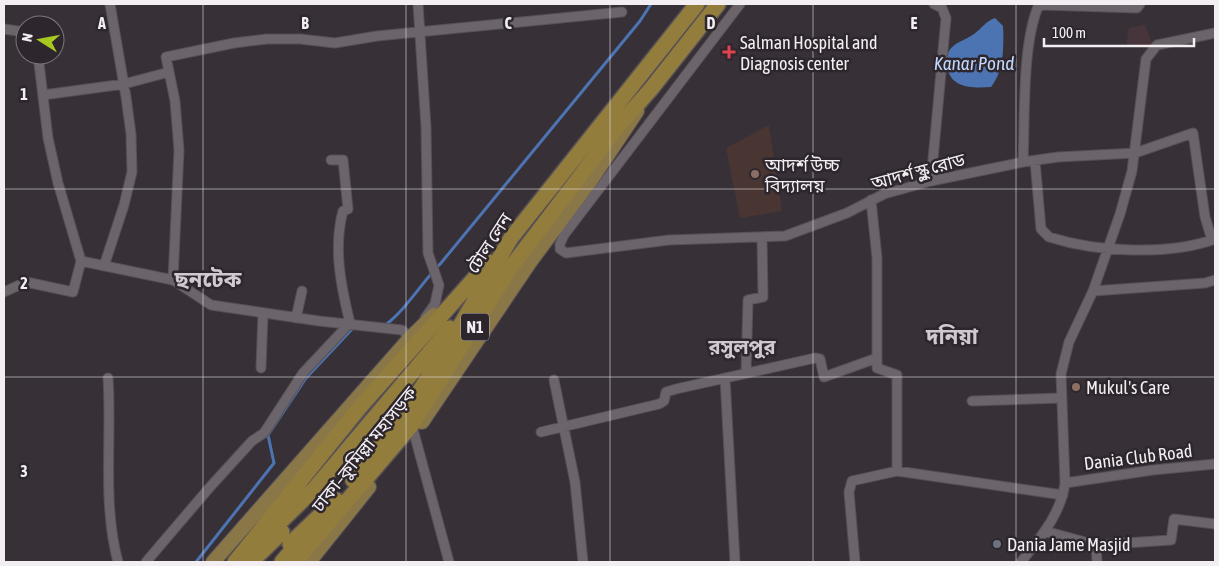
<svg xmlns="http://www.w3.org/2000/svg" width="1219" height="566" viewBox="0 0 1219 566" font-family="'Asap Condensed','Noto Sans Bengali',sans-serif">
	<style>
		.industrial { fill: #48343b }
		.education { fill: #493532 }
		.water { fill: #4c74b3 }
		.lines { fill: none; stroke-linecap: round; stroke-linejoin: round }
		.stream { stroke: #4c74b3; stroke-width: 3 }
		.minor-casing { stroke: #565055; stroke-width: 11 }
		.primary-casing { stroke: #565055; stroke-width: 16 }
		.trunk-casing { stroke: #565055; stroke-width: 18 }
		.minor { stroke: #6b646a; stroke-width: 9 }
		.primary { stroke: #897748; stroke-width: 14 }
		.trunk { stroke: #937d3d; stroke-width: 15 }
		.grid { fill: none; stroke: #f2eef2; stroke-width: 1; stroke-opacity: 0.55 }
		.health-dot { fill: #e0444e; stroke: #2d272d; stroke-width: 2 }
		.education-dot { fill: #8d6e63; stroke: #2d272d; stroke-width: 2 }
		.worship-dot { fill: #6b7280; stroke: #2d272d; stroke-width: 2 }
		.labels { text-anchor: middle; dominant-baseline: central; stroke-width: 5; stroke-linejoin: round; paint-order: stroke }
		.shield { fill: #2d272d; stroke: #b7b2b7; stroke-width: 1 }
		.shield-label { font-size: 16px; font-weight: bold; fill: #f2eef2 }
		.poi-label { font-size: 18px; fill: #f2eef2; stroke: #2d272d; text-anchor: start }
		.street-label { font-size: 18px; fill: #f2eef2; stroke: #2d272d }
		.water-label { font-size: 19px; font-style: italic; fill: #c1d8fc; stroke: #2d272d }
		.quarter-label { font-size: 20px; font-weight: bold; fill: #d1c9d0; stroke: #2d272d }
		.district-label { font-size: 22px; font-weight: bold; fill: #d1c9d0; stroke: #2d272d }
		.grid-label { font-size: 16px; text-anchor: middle; font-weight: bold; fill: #f2eef2; stroke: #2d272d; stroke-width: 5; stroke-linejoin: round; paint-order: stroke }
	</style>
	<rect width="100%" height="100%" fill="#373137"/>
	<path class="industrial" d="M1145 25 1153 45 1126 46 1129 28Z"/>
	<path class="education" d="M769 125 782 211 740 218 726 148Z"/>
	<path class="water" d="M995 18 1003 26C1004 46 1004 71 991 87 973 88 951 89 947 67 947 62 946 56 949 51 954 42 966 40 974 34 982 28 986 21 995 18Z"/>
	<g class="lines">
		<path class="stream" d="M384 326C407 309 421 283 441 263L640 21 651 4
			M196 562 274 463 268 435 306 378 354 327"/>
		<defs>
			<path id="minor" d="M418 4 426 127 428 253 439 285 435 304 425 318
				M740 4 564 235 560 244V249L566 253 669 240 785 236 847 213 884 194 931 181 1023 162 1058 157 1135 153 1193 133 1205 217 1212 240
				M4 29 25 32
				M43 95 124 84 169 72
				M1035 161 1041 229 1049 237C1096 252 1168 256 1215 239
				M1023 162C1025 119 1022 45 1038 7L1043 5 1137 8 1140 4
				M931 181 946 18 942 8 934 4
				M871 200 877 258V368L897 375V471
				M81 261 173 280 211 305 319 321 402 330 410 338 413 334
				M104 266 124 205 132 172 131 134 126 97 110 4
				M173 280 179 150 175 101 166 57 234 43 267 39H300L335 43 377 36 622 12
				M1093 291 1205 283 1215 280
				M4 292 26 282 73 292 81 261 58 183 48 138 38 55
				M296 318 302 291
				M261 368 263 313
				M746 373 748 300 763 297 762 237
				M108 378C112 439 102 502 118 562
				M725 378 735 562
				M554 380 575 482 583 562
				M972 401 1061 398
				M541 432 659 404 664 401 666 392 676 389 815 358 820 359 824 377 877 358
				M414 433 449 562
				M1065 483 1153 470 1215 464
				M1045 531 1096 545 1171 540 1174 519 1215 524
				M1096 545 1097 562
				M146 562 210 487 252 441 264 433 303 373 350 323C341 287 333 247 343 211L348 209 343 160H331
				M855 562 849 492 852 481 897 471 1063 495
				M1021 562C1040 538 1061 514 1065 483L1061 374 1069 342 1093 291 1120 214 1132 171 1146 59 1157 45 1215 33"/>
			<path id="primary" d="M422 422 530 262 591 180 637 111
				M213 562 410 338 434 315
				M309 562 369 487"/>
			<path id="trunk" d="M353 480 405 414 453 338 511 238 697 4
				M267 535 314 489 450 328
				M290 544 336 500
				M235 562 360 407 489 262
				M251 562 282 532
				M282 562 300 541
				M295 562 411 426 511 267 619 125 651 89 718 4"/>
		</defs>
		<use href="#minor" class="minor-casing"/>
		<use href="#primary" class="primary-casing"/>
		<use href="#trunk" class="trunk-casing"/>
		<use href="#minor" class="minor"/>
		<use href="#primary" class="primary"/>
		<use href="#trunk" class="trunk"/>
	</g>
	<path class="grid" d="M203 4V562M406 4V562M610 4V562M813 4V562M1016 4V562M4 189H1215M4 377H1215"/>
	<path class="health-dot" d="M726.5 44.5h5v5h5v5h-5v5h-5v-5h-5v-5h5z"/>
	<g class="education-dot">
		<circle cx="755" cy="174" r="5"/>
		<circle cx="1076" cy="387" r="5"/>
	</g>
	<circle class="worship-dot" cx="997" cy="544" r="5"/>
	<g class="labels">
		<rect class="shield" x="461" y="313.5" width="28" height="27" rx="4"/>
		<g class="shield-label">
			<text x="475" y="327">N1</text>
		</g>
		<g class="poi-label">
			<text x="740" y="42">Salman Hospital and<tspan x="740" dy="21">Diagnosis center</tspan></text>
			<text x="765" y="164">আদর্শ উচ্চ<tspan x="765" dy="21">বিদ্যালয়</tspan></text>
			<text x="1086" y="387">Mukul's Care</text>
			<text x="1007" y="544">Dania Jame Masjid</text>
		</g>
		<g class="street-label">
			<text transform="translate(918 171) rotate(-15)">আদর্শ স্কুল রোড</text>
			<text transform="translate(489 243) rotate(-57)">টোল লেন</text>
			<text transform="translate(364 449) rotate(-51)">ঢাকা–কুমিল্লা মহাসড়ক</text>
			<text transform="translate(1138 457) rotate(-7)">Dania Club Road</text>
		</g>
		<g class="water-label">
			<text x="974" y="63">Kanar Pond</text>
		</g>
		<g class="quarter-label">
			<text x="742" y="346">রসুলপুর</text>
		</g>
		<g class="district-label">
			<text x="208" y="279">ছনটেক</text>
			<text x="952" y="336">দনিয়া</text>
		</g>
	</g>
	<g class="grid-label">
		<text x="102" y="29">A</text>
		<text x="305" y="29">B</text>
		<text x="508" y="29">C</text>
		<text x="711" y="29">D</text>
		<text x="914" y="29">E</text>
		<text x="24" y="100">1</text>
		<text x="24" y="289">2</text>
		<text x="24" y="477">3</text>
	</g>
	<rect width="1219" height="566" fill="none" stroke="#f2eef2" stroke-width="10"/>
	<g transform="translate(40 40) rotate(281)"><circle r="24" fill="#2d272d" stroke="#7c777c"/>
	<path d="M0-4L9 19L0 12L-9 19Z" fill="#a7c81f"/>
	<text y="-8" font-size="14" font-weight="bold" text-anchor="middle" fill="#f2eef2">N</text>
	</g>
	<path d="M1044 38v8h150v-8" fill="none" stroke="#f2eef2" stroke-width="2.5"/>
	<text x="1052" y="38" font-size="15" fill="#f2eef2" stroke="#2d272d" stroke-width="4" paint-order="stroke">100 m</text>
</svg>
